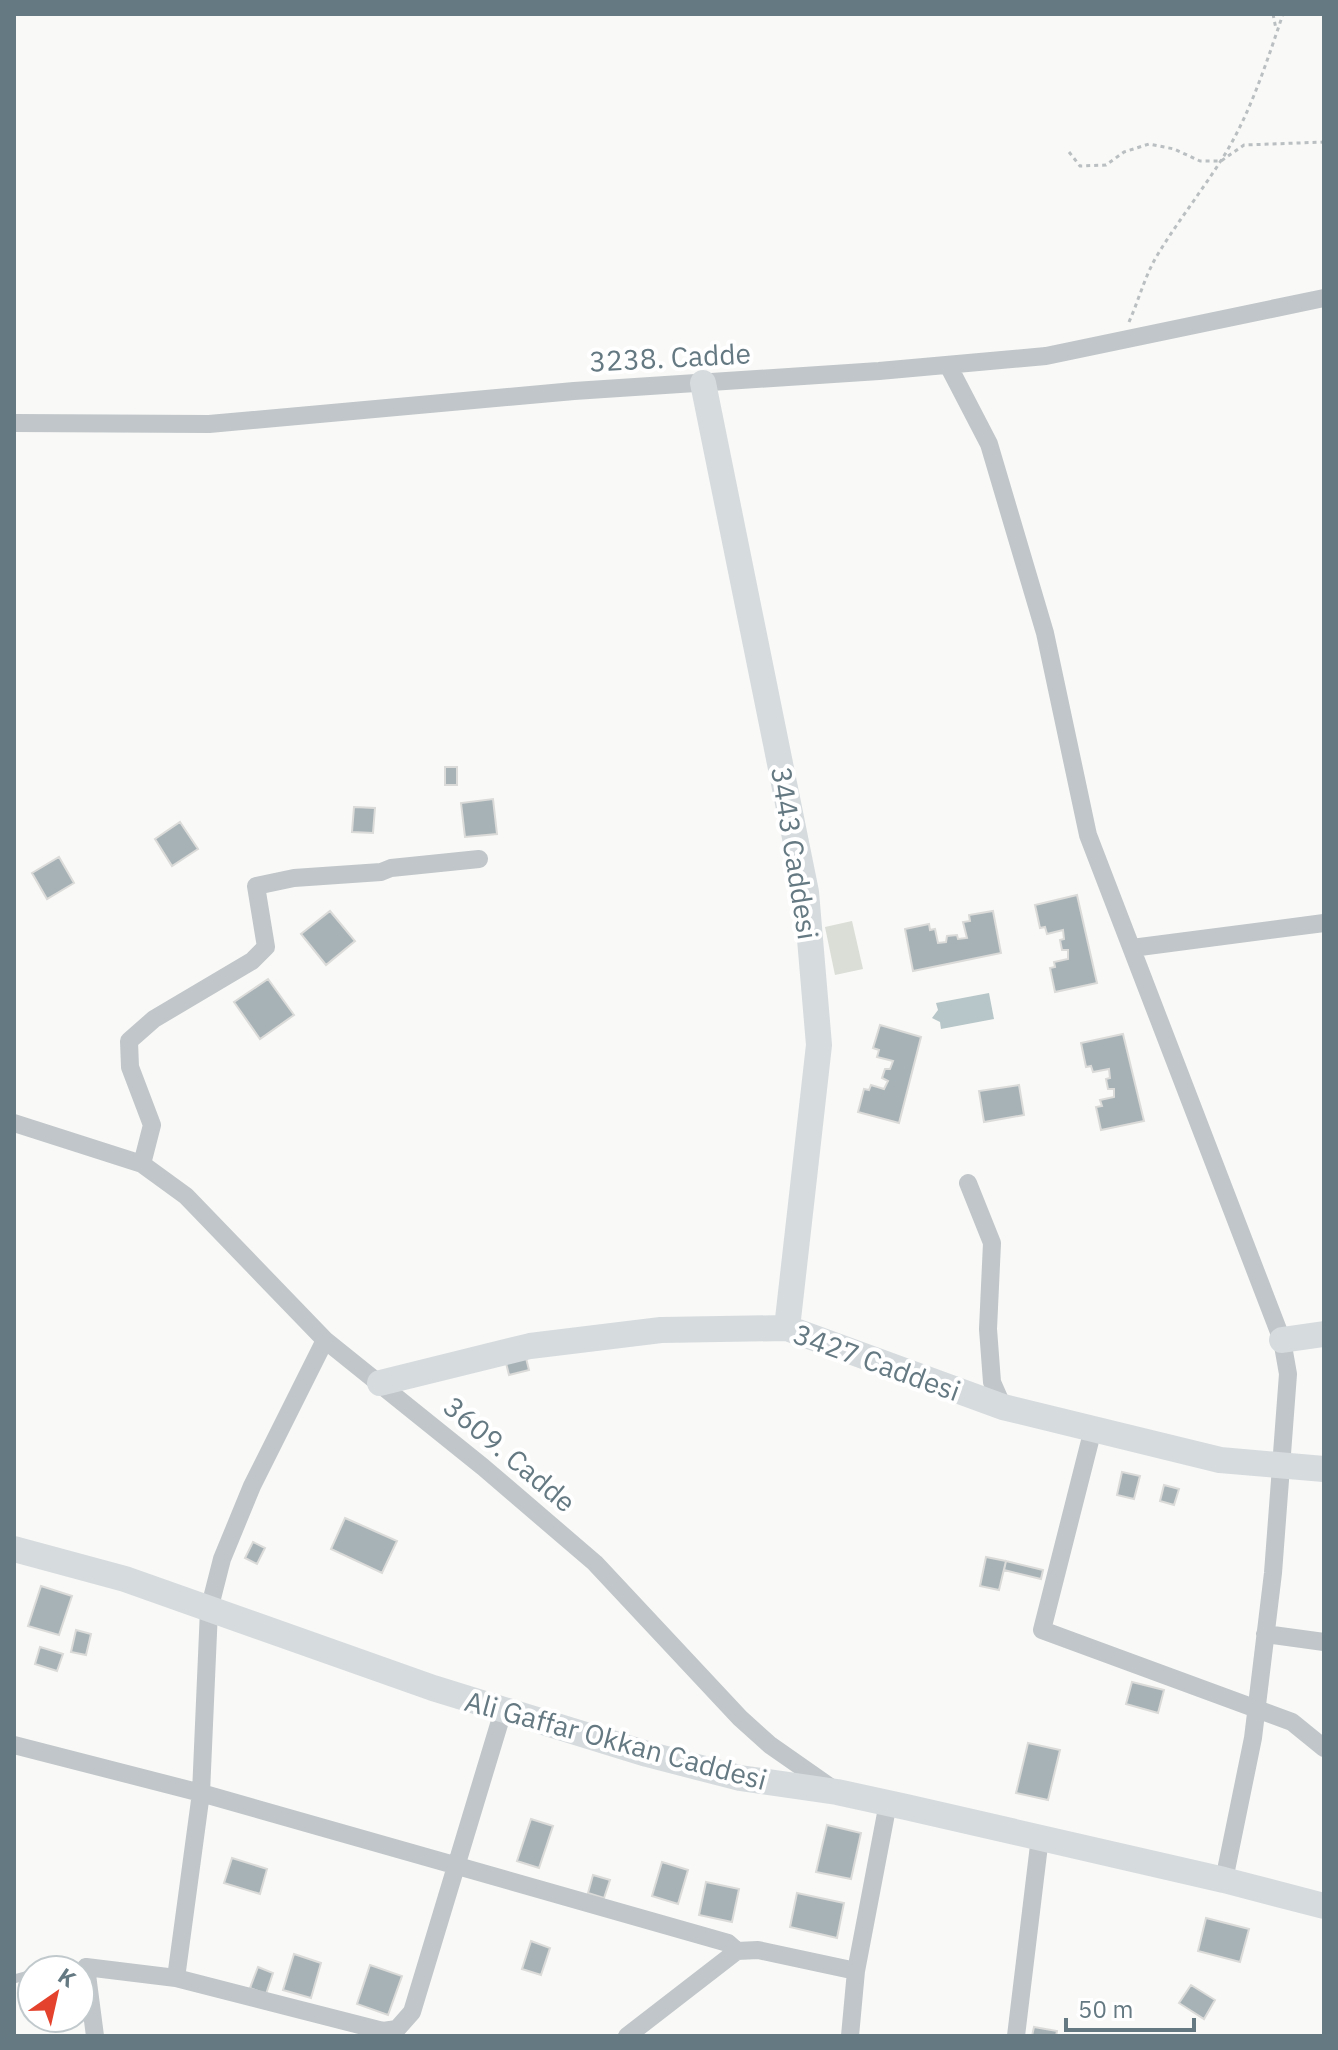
<svg xmlns="http://www.w3.org/2000/svg" width="1338" height="2050" viewBox="0 0 1338 2050" font-family="'IBM Plex Sans',sans-serif">
	<style>
		.green { fill: #daded6 }
		.water { fill: #b7c6c8 }
		.building { fill: #a7b2b6; stroke: #dbdbd9; stroke-width: 2 }
		.lines { fill: none; stroke-linecap: round; stroke-linejoin: round }
		.path { stroke: #babfc1; stroke-width: 3; stroke-dasharray: 4 4; stroke-linecap: butt }
		.lane { stroke: #c0c6c9; stroke-width: 9 }
		.street { stroke: #c0c6c9; stroke-width: 18 }
		.secondary { stroke: #d6dbde; stroke-width: 26 }
		.labels { text-anchor: middle; dominant-baseline: central; stroke-width: 8; stroke-linejoin: round; paint-order: stroke }
		.street-label { font-size: 28px; fill: #647982; stroke: #fff }
	</style>
	<rect width="100%" height="100%" fill="#f9f9f7"/>
	<path class="green" d="M852 921 863 969 835 975 825 927Z"/>
	<path class="water" d="M989 993 994 1019 941 1029 940 1022 932 1018 938 1010 936 1003Z"/>
	<path class="building" d="M445 767H457V785H445Z
		M493 799 497 834 465 837 461 803Z
		M354 807 375 808 373 833 352 832Z
		M180 822 198 849 172 866 155 839Z
		M59 857 74 883 47 899 32 873Z
		M1077 895 1097 983 1055 992 1050 968 1055 967 1054 962 1068 959V950H1062L1060 940 1064 939 1063 930 1047 934 1045 927 1040 928 1035 905Z
		M330 911 355 941 326 965 301 934Z
		M993 911 1001 953 913 971 905 929 929 924 930 930 935 929 938 943 946 942 947 936 957 935 958 939 967 938 963 922 970 921 969 915Z
		M268 979 294 1015 260 1039 234 1002Z
		M880 1025 921 1037 899 1123 858 1112 864 1089 869 1090 871 1085 884 1089 888 1081 882 1078 885 1069H890L893 1061 877 1057 879 1050 873 1048Z
		M1123 1034 1144 1121 1101 1130 1096 1107 1102 1106 1100 1100 1114 1097V1089H1108L1106 1079 1110 1078 1109 1069 1093 1072 1091 1066 1086 1067 1081 1043Z
		M1019 1085 1024 1115 984 1122 979 1091Z
		M525 1354 529 1370 509 1375 505 1359Z
		M1122 1472 1140 1476 1134 1499 1117 1495Z
		M1164 1485 1179 1489 1174 1505 1160 1501Z
		M345 1518 397 1541 382 1573 331 1549Z
		M253 1542 265 1548 257 1564 245 1558Z
		M986 1557 1006 1561 999 1590 980 1586Z
		M1006 1561 1043 1570 1041 1579 1004 1570Z
		M41 1586 72 1596 59 1635 28 1626Z
		M76 1630 91 1634 86 1655 71 1652Z
		M40 1647 63 1654 57 1671 35 1664Z
		M1132 1682 1164 1690 1158 1713 1126 1704Z
		M1028 1743 1060 1750 1048 1800 1016 1793Z
		M531 1819 553 1826 539 1868 517 1861Z
		M827 1825 861 1833 851 1879 816 1872Z
		M232 1858 267 1869 260 1894 224 1883Z
		M662 1862 688 1870 678 1904 652 1896Z
		M593 1875 610 1880 604 1898 588 1893Z
		M706 1882 739 1889 732 1922 699 1915Z
		M797 1893 844 1903 837 1938 790 1927Z
		M1206 1918 1249 1929 1240 1962 1198 1951Z
		M531 1941 550 1948 541 1975 522 1969Z
		M294 1954 321 1963 311 1998 283 1990Z
		M370 1965 402 1976 388 2015 357 2004Z
		M258 1967 273 1973 266 1994 250 1988Z
		M1191 1985 1215 2000 1204 2019 1179 2003Z
		M1034 2027 1057 2031 1056 2036H1032Z"/>
	<g class="lines">
		<path class="path" d="M1273 14 1276 29
			M1069 152 1080 166 1106 165 1124 152 1149 144 1174 149 1200 161H1221L1244 145 1324 142
			M1129 322C1138 302 1144 279 1155 259 1175 225 1199 195 1220 162 1249 118 1266 64 1283 14"/>
		<path class="lane" d="M56 1970 86 1967
			M14 1979 32 1974"/>
		<path class="street" d="M948 365 989 444 1045 633 1088 835 1282 1340 1288 1374 1273 1573 1253 1738 1224 1880
			M14 423 209 424 574 391 879 371 1046 356 1324 298
			M1132 948 1324 923
			M14 1123 142 1164 186 1196 325 1340 483 1467 595 1563 740 1718 770 1745 833 1789
			M142 1164 152 1125 130 1067 129 1041 154 1019 252 961 266 947 256 886 294 878 381 872 391 868 479 859
			M968 1183 992 1243 988 1329 992 1382 1003 1407
			M1093 1429 1042 1630 1292 1722 1324 1748
			M1265 1634 1324 1642
			M14 1745 201 1793 728 1943 737 1951
			M176 1978 201 1793 209 1610 222 1559 252 1486 325 1340
			M95 2036 86 1967 176 1978 383 2031 397 2029 412 2012 503 1711
			M627 2036 737 1951 758 1950 856 1971
			M850 2036 856 1971 888 1803
			M1016 2036 1040 1837"/>
		<path class="secondary" d="M703 383 806 892 819 1045 787 1328
			M1282 1340 1324 1334
			M380 1383 530 1346 661 1330 787 1328 1003 1407 1220 1460 1324 1469
			M14 1549 125 1579 433 1688 647 1754 740 1778 837 1792 906 1807 1224 1880 1324 1906"/>
	</g>
	<g class="labels">
		<g class="street-label">
			<text transform="translate(670 357) rotate(-3)">3238. Cadde</text>
			<text transform="translate(795 853) rotate(81)">3443 Caddesi</text>
			<text transform="translate(877 1362) rotate(20)">3427 Caddesi</text>
			<text transform="translate(510 1454) rotate(40)">3609. Cadde</text>
			<text transform="translate(616 1740) rotate(15)">Ali Gaffar Okkan Caddesi</text>
		</g>
	</g>
	<rect width="1338" height="2050" fill="none" stroke="#647982" stroke-width="32"/>
	<g transform="translate(56 1994) rotate(34)"><circle r="38" fill="#ffffff" stroke="#c1c9cd" stroke-width="2"/>
	<path d="M0-6L14 30L0 20L-14 30Z" fill="#e4422c"/>
	<text y="-12" font-size="22" font-weight="bold" text-anchor="middle" fill="#647982">K</text>
	</g>
	<path d="M1066 2018v12h128v-12" fill="none" stroke="#647982" stroke-width="4"/>
	<text x="1078" y="2018" font-size="24" fill="#647982" stroke="#ffffff" stroke-width="6" paint-order="stroke">50 m</text>
</svg>
